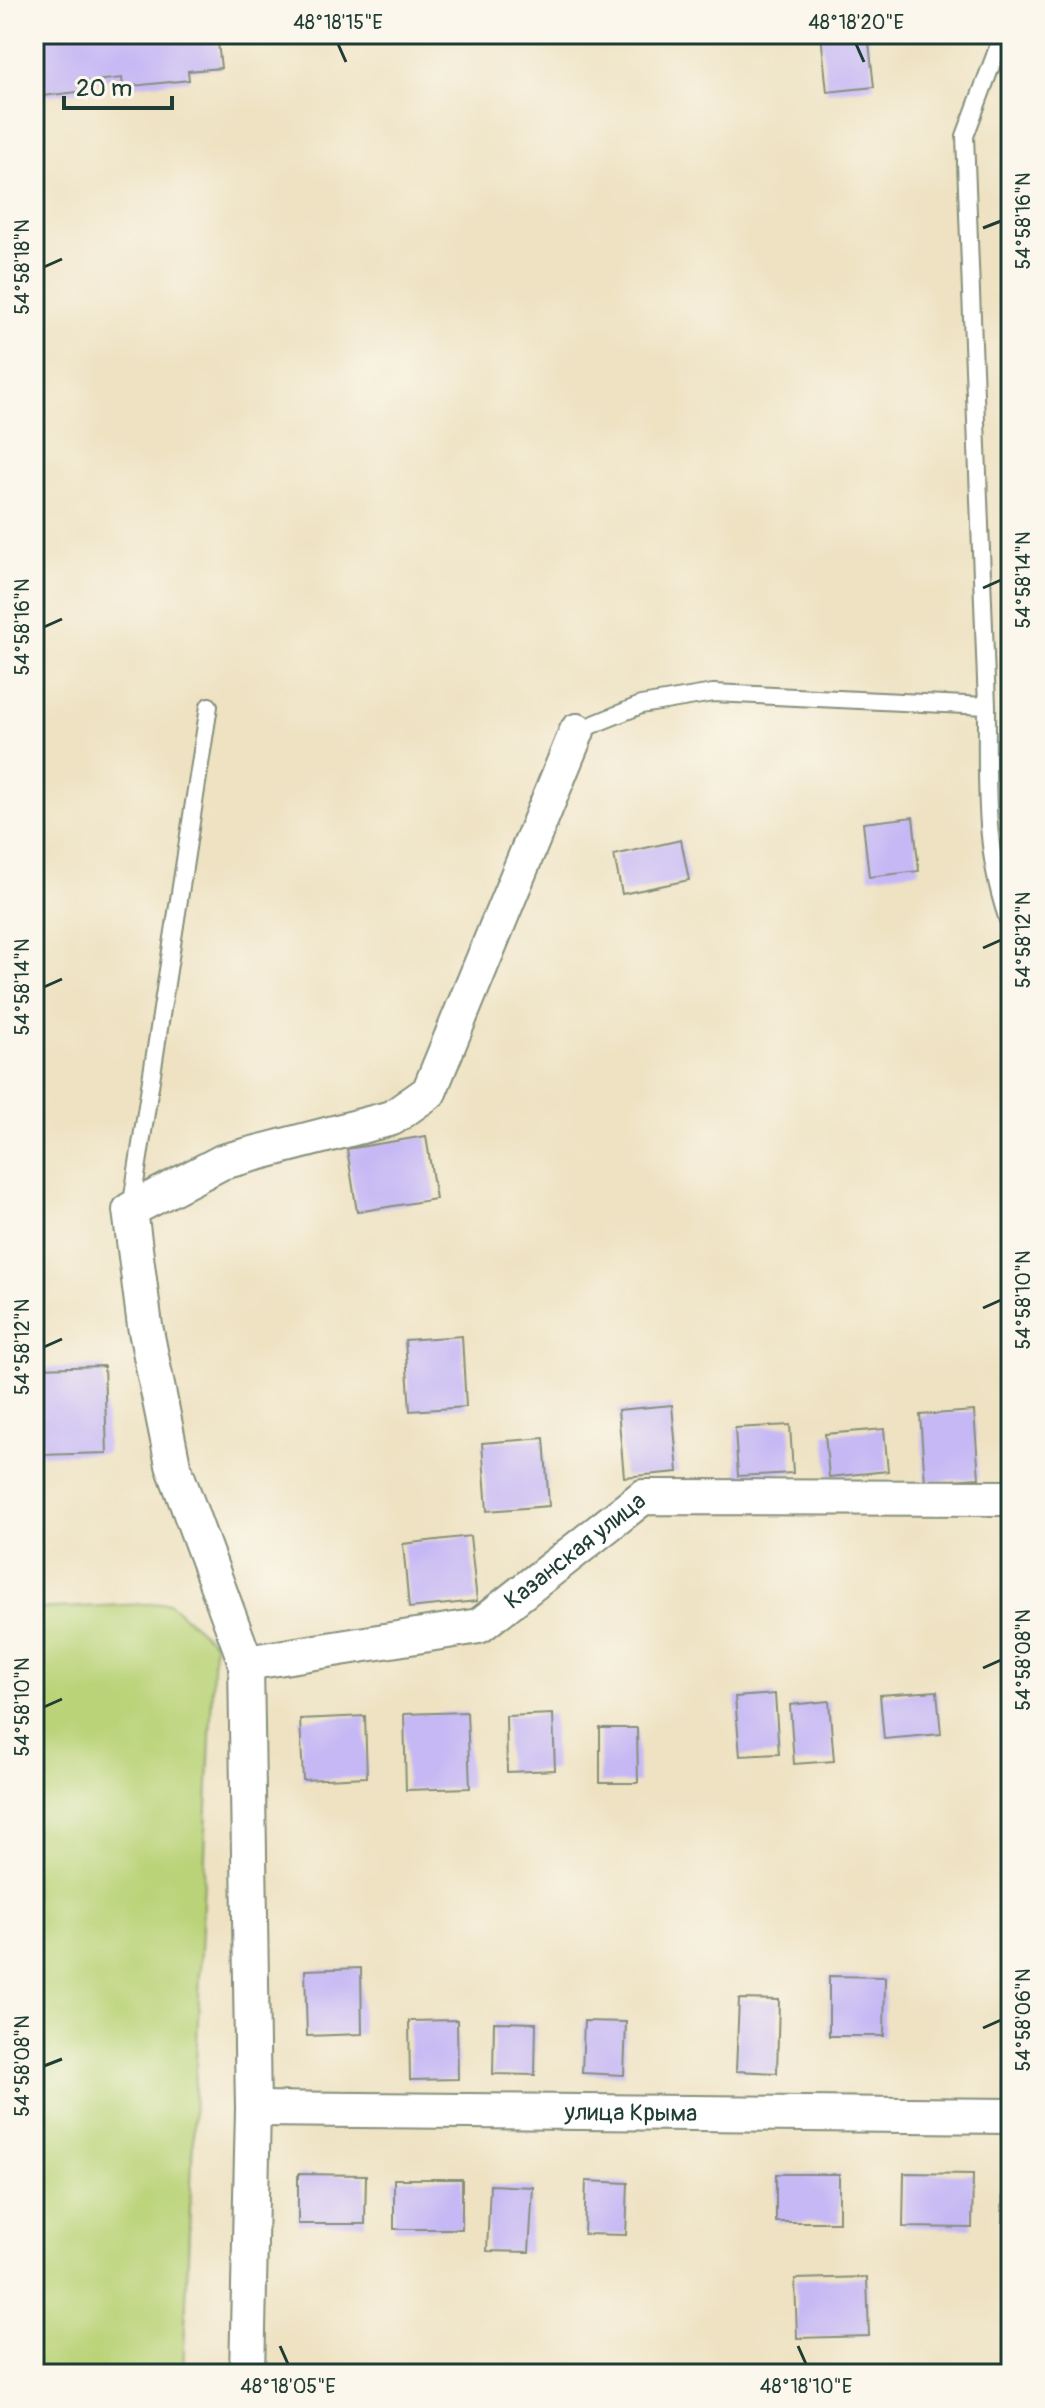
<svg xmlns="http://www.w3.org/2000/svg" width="1045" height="2408" viewBox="0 0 1045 2408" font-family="Pangolin,sans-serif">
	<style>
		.green { fill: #bad378; stroke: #6c8856; stroke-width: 2 }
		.building { fill: #c6b8f4 }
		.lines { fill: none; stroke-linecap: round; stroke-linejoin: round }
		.lane-casing { stroke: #86907b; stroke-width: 20 }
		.street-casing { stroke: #86907b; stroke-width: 38 }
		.lane { stroke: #fff; stroke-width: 16 }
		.street { stroke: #fff; stroke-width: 34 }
		.ticks { fill: none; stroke: #1f3d34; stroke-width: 3 }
		.labels { text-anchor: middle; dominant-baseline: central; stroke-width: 6; stroke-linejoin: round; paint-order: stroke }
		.street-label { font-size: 24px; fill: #1f3d34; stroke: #fbf7ec }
		.neatline { fill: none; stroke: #1f3d34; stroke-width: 3 }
		.ticks-label { font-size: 20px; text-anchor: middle; fill: #1f3d34 }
	</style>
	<rect width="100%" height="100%" fill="#fbf7ec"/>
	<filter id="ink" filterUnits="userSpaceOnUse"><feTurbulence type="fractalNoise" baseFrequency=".0125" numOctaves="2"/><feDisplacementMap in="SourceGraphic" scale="16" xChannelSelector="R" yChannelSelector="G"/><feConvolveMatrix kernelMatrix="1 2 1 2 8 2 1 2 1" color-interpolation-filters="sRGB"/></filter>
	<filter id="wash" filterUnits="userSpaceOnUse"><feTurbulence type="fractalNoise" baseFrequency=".006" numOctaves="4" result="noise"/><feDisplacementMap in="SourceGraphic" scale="32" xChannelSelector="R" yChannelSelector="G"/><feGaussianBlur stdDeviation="1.8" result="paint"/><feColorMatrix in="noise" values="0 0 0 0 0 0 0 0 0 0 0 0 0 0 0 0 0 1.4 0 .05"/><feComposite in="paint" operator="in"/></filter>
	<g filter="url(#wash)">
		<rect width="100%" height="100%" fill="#eee2c2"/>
		<path class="green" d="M169 1603 214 1643 183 2374H34V1609Z"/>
		<g id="blocks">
			<path class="building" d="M34 34H217L221 68 188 71 189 80 123 87 122 78 86 82V91L34 97Z
				M821 34H868L874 87 827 92Z
				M913 817 919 871 869 877 863 823Z
				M681 840 689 880 622 894 614 855Z
				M426 1136 436 1199 357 1212 347 1149Z
				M462 1336 466 1407 410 1411 405 1340Z
				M104 1366 107 1453 41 1455 38 1368Z
				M672 1405 678 1472 624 1477 618 1410Z
				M974 1411 979 1478 925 1482 920 1415Z
				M790 1425 793 1473 738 1476 735 1428Z
				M884 1429 888 1471 829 1477 825 1434Z
				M544 1438 549 1506 487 1511 482 1443Z
				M470 1536 477 1601 409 1608 403 1544Z
				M937 1691 941 1734 884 1739 880 1695Z
				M775 1694 779 1754 740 1756 735 1697Z
				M829 1701 834 1761 794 1764 790 1705Z
				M467 1712 470 1788 406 1790 404 1714Z
				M553 1714 555 1770 507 1772 506 1716Z
				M365 1716 367 1777 303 1780 300 1719Z
				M600 1728H637L638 1783H600Z
				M361 1968 362 2034 307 2036 305 1970Z
				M829 1976 885 1977 884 2036H829Z
				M739 1999 779 2000 777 2073 736 2071Z
				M457 2020 458 2079 410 2080 409 2021Z
				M584 2021 626 2022 624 2075 582 2073Z
				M494 2022 536 2023 535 2075 493 2074Z
				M1006 2039H1011V2100H1005Z
				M904 2173 973 2174 972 2228 903 2227Z
				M298 2174 366 2175 365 2224H298Z
				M776 2174H839V2222H776Z
				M1003 2177H1011V2222H1002Z
				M394 2179H462V2229H394Z
				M586 2181 628 2183 626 2235 584 2234Z
				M490 2185 533 2187 529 2252 487 2251Z
				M867 2277 869 2336 797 2338 795 2279Z"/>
		</g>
	</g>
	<g filter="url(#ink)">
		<use href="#blocks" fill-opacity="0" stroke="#86907b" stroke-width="2"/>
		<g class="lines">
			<defs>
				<path id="lane" d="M987 706 965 136 1003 34
					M577 731 641 705 713 693 987 706C987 782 983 856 1011 928
					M131 1209 209 706"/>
				<g id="street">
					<path id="s1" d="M246 1663 479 1626 643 1497 1011 1498"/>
					<path id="s2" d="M253 2109 1011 2116"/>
					<path d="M247 2374 253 2109 246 1663 173 1465 145 1326 130 1210 222 1162 392 1118 429 1092 577 731"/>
				</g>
			</defs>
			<use href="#lane" class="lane-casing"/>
			<use href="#street" class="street-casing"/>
			<use href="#lane" class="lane"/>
			<use href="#street" class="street"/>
		</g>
	</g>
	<path class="ticks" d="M338 44 346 62M856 44 864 62M983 228 1001 221M44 267 62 259M983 588 1001 580M44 627 62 619M983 948 1001 940M44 987 62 979M983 1308 1001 1300M44 1347 62 1339M983 1668 1001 1660M44 1707 62 1699M983 2028 1001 2020M44 2066 62 2059M280 2346 288 2364M798 2346 806 2364"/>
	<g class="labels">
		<g class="street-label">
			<text stroke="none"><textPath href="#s1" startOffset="358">Казанская улица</textPath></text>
			<text stroke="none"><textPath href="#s2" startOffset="378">улица Крыма</textPath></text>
		</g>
	</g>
	<rect width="1045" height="2408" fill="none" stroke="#fbf7ec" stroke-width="88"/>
	<path d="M64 96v12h108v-12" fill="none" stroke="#1f3d34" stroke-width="4"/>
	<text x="76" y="96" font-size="24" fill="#1f3d34" stroke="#fbf7ec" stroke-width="6" paint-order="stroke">20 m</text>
	<rect x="44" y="44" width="957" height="2320" class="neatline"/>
	<g class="ticks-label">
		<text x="338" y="29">48°18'15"E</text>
		<text x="856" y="29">48°18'20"E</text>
		<text transform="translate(1023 221) rotate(-90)" y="7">54°58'16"N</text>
		<text transform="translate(22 267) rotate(-90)" y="7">54°58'18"N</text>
		<text transform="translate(1023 580) rotate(-90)" y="7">54°58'14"N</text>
		<text transform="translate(22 627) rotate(-90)" y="7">54°58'16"N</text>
		<text transform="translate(1023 940) rotate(-90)" y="7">54°58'12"N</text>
		<text transform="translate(22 987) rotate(-90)" y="7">54°58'14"N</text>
		<text transform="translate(1023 1300) rotate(-90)" y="7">54°58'10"N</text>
		<text transform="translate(22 1347) rotate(-90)" y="7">54°58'12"N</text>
		<text transform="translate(1023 1660) rotate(-90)" y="7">54°58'08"N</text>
		<text transform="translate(22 1707) rotate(-90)" y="7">54°58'10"N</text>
		<text transform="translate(1023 2020) rotate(-90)" y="7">54°58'06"N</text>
		<text transform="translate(22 2066) rotate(-90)" y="7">54°58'08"N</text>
		<text x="288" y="2393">48°18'05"E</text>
		<text x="806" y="2393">48°18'10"E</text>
	</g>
</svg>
